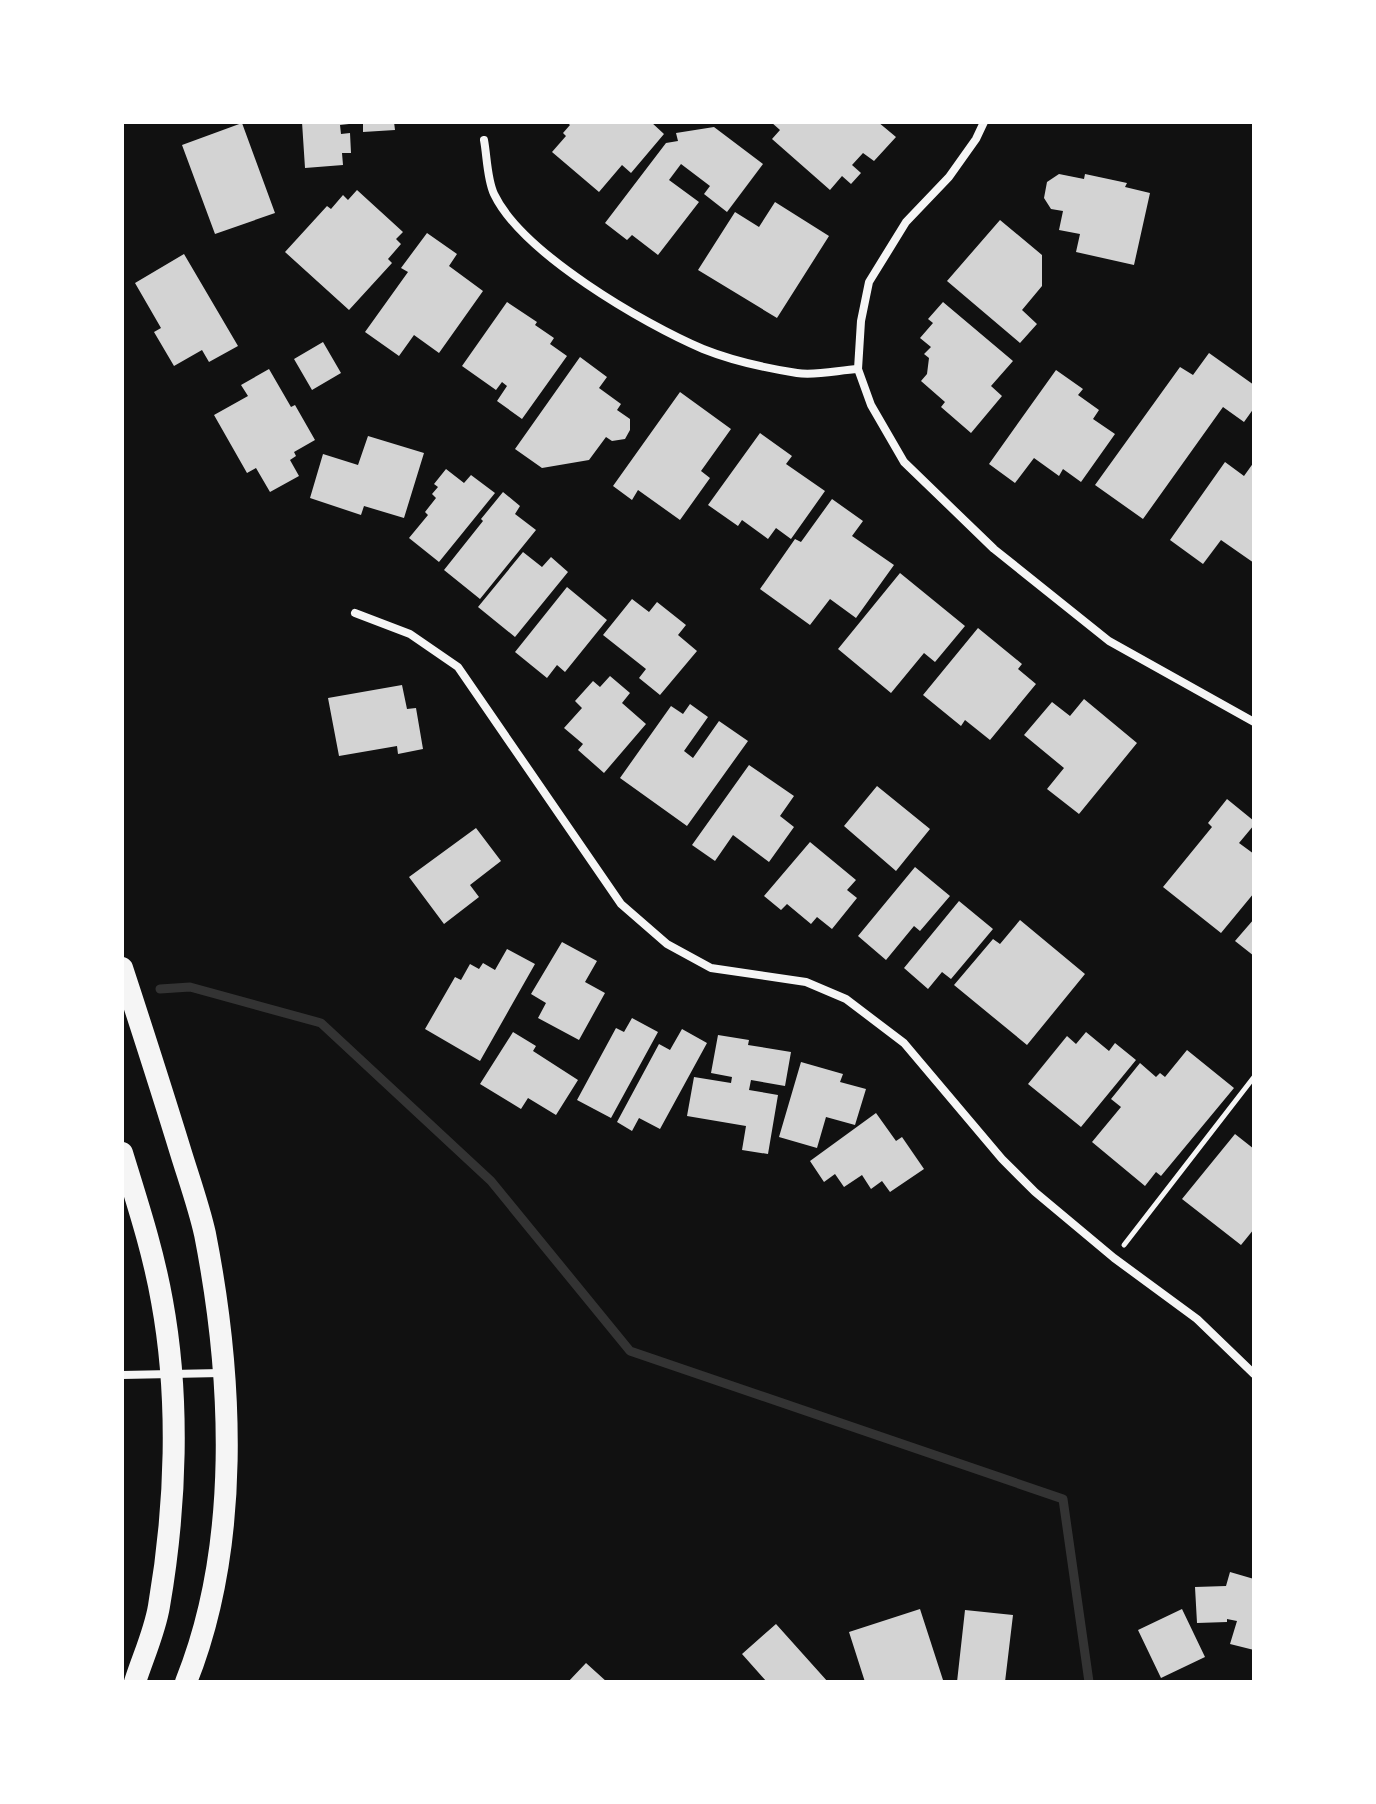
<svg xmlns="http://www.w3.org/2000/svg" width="1376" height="1804" viewBox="0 0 1376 1804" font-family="'IBM Plex Sans',sans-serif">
<rect width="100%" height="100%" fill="#111"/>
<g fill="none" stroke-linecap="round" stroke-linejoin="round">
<!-- stream -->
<path stroke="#333" stroke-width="9" d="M160,989L190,987L321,1023L491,1181L630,1351L1063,1499L1089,1682"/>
</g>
<!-- building -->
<path fill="#d3d3d3" d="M302,122H349V124L340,125L341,134L350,133L351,153H342L343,165L305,168Z
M363,122H394L395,130L363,132Z
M567,122H651L664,134L631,173L622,165L599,192L552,152L566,136L563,133L570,125Z
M771,122H878L896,137L874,161L863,153L852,165L861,173L851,184L842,176L830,190L772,139L780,130Z
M242,123L275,213L215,234L182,145Z
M714,127L763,164L727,212L704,194L710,186L681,164L669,180L699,202L658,255L632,235L627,240L605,223L666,143L678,141L676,133Z
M1059,174L1084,179L1085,174L1127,183L1125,187L1150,193L1134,265L1076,252L1080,234L1059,230L1063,211L1051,209L1044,198L1047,182Z
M357,190L403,232L396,239L401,244L388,259L392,263L349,310L285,252L327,206L331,209L343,195L348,200Z
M775,202L829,236L777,318L698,270L735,212L759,227Z
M1000,220L1042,255V286L1022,310L1037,324L1020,343L947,281Z
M427,233L457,254L449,266L483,291L439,353L414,335L399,356L365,332L408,272L401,268Z
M184,254L238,346L209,362L202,350L174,366L154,332L161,328L135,283Z
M507,302L537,322L535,325L554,338L550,344L567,356L522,419L497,401L507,386L502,382L496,390L462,366Z
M943,302L1013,361L991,386L1002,396L971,433L941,407L945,402L921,381L927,374L929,358L924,354L931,347L920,338L933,323L928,319Z
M323,342L341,373L312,390L294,359Z
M1209,353L1254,385V408L1244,422L1223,407L1143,519L1095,485L1180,367L1193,375Z
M580,357L607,377L599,388L621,404L617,410L630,419V430L625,439L612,441L606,437L589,460L542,468L515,449Z
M269,369L291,407L295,405L315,440L294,452L296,456L290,460L299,476L270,492L256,468L247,473L214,415L248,396L241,385Z
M1056,370L1083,389L1078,395L1099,410L1093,419L1115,434L1081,482L1063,469L1059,476L1034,458L1015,483L989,464Z
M680,392L731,429L701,471L710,478L680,520L638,490L632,500L613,486Z
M760,433L792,456L786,464L825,491L791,539L776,528L768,539L742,520L738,526L708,505Z
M368,436L424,453L404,518L364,506L361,515L310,498L323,454L358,465Z
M1225,462L1244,476L1254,462V563L1221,540L1203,564L1170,540Z
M446,469L464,483L471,475L495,493L439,562L409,538L428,515L425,512L436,498L432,494L438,487L434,484Z
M503,492L520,506L515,514L536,530L480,599L444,570L483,521L481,519Z
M832,499L863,521L852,536L894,565L856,618L830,599L810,625L760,589L795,539L801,542Z
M523,552L542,567L551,557L568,572L515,637L478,607Z
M900,573L965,626L935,662L924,653L891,693L838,649Z
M567,587L607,620L565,672L557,665L547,678L515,652Z
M632,599L649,612L657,602L686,625L678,635L697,651L660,695L639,678L646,669L603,635Z
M978,628L1022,664L1018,669L1036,684L990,740L965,720L961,726L923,695Z
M610,676L630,693L622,703L646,724L604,773L578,750L583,744L564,728L582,708L575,701L593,681L600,687Z
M402,685L407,709L416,708L423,749L398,754L397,746L339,756L328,698Z
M1084,699L1137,743L1079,814L1047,789L1064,768L1024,735L1052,702L1070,716Z
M690,704L708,717L684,751L693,758L719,721L748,741L687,826L620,778L671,706L683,714Z
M749,765L794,796L780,816L794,827L769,862L733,835L715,861L692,845Z
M877,786L930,829L896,871L844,826Z
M1227,799L1254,821V825L1239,843L1254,854V893L1221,933L1163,887L1212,827L1208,823Z
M476,828L501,861L470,885L479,897L444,924L409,877Z
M810,842L856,880L847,890L857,898L832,929L817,917L811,924L787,904L781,910L764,896Z
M915,867L950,896L920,931L914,926L886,960L858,936Z
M959,901L993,929L951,979L942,972L928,989L904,968Z
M1254,919V956L1235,941Z
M1020,920L1085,974L1027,1045L954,985L993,939L1000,944Z
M562,942L597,961L585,982L605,993L579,1040L538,1018L546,1003L531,994Z
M507,949L535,964L480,1061L425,1029L455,977L461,980L470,964L479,969L483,963L495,970Z
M632,1018L658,1032L611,1118L577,1100L616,1028L624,1032Z
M682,1029L707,1043L660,1129L639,1118L632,1131L617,1122L659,1044L670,1050Z
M513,1032L536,1046L533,1051L578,1080L556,1115L528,1098L521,1109L480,1084Z
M1086,1032L1109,1051L1115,1043L1136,1060L1081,1127L1028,1084L1067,1036L1076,1044Z
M718,1035L749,1040L748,1045L791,1052L785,1086L751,1080L749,1090L778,1095L768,1154L742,1150L746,1126L687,1116L694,1077L731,1083L732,1077L711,1073Z
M1187,1050L1234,1088L1161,1176L1156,1172L1145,1186L1092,1142L1121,1107L1111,1099L1140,1063L1156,1077L1160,1073L1165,1077Z
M801,1062L843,1074L840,1082L866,1089L855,1125L826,1117L817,1148L779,1137Z
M876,1113L896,1141L902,1137L924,1169L890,1192L882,1181L871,1189L862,1175L844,1187L835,1174L824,1182L810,1161Z
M1235,1134L1254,1149V1229L1241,1245L1182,1199Z
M1230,1572L1254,1579V1650L1230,1644L1237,1621L1227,1619V1622L1197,1623L1195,1587L1226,1586Z
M920,1609L943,1680L865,1682L849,1632Z
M1182,1609L1205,1657L1161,1678L1138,1630Z
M965,1610L1013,1615L1005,1682H957Z
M776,1624L828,1682H767L742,1654Z
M586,1663L607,1682H568Z"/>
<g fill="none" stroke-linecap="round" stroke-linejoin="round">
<!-- path -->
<path stroke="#f5f5f5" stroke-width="5" d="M1124,1245L1254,1077"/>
<!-- minor -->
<path stroke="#f5f5f5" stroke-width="8" d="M984,122L976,139L949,177L906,222L869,282L861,321L858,369L871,405L904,462L994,549L1109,641L1254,722
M484,140C487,156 487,179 494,194C522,253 644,324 703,349C733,361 765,368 797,373C816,376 839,370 858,369
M355,613L410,634L458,667L621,904L667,944L711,968L806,982L846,999L904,1043L1002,1159L1035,1192L1114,1258L1197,1319L1254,1374
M122,1375L221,1373"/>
<!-- trunk -->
<path stroke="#f5f5f5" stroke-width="22" d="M122,968C142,1029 162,1091 181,1153C189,1179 199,1207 205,1234C233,1377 241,1545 186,1682
M122,1153C137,1202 153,1250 162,1301C180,1399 176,1507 159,1606C155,1631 143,1657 135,1682"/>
</g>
<!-- border -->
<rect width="1376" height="1804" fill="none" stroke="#ffffff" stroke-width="248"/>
</svg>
